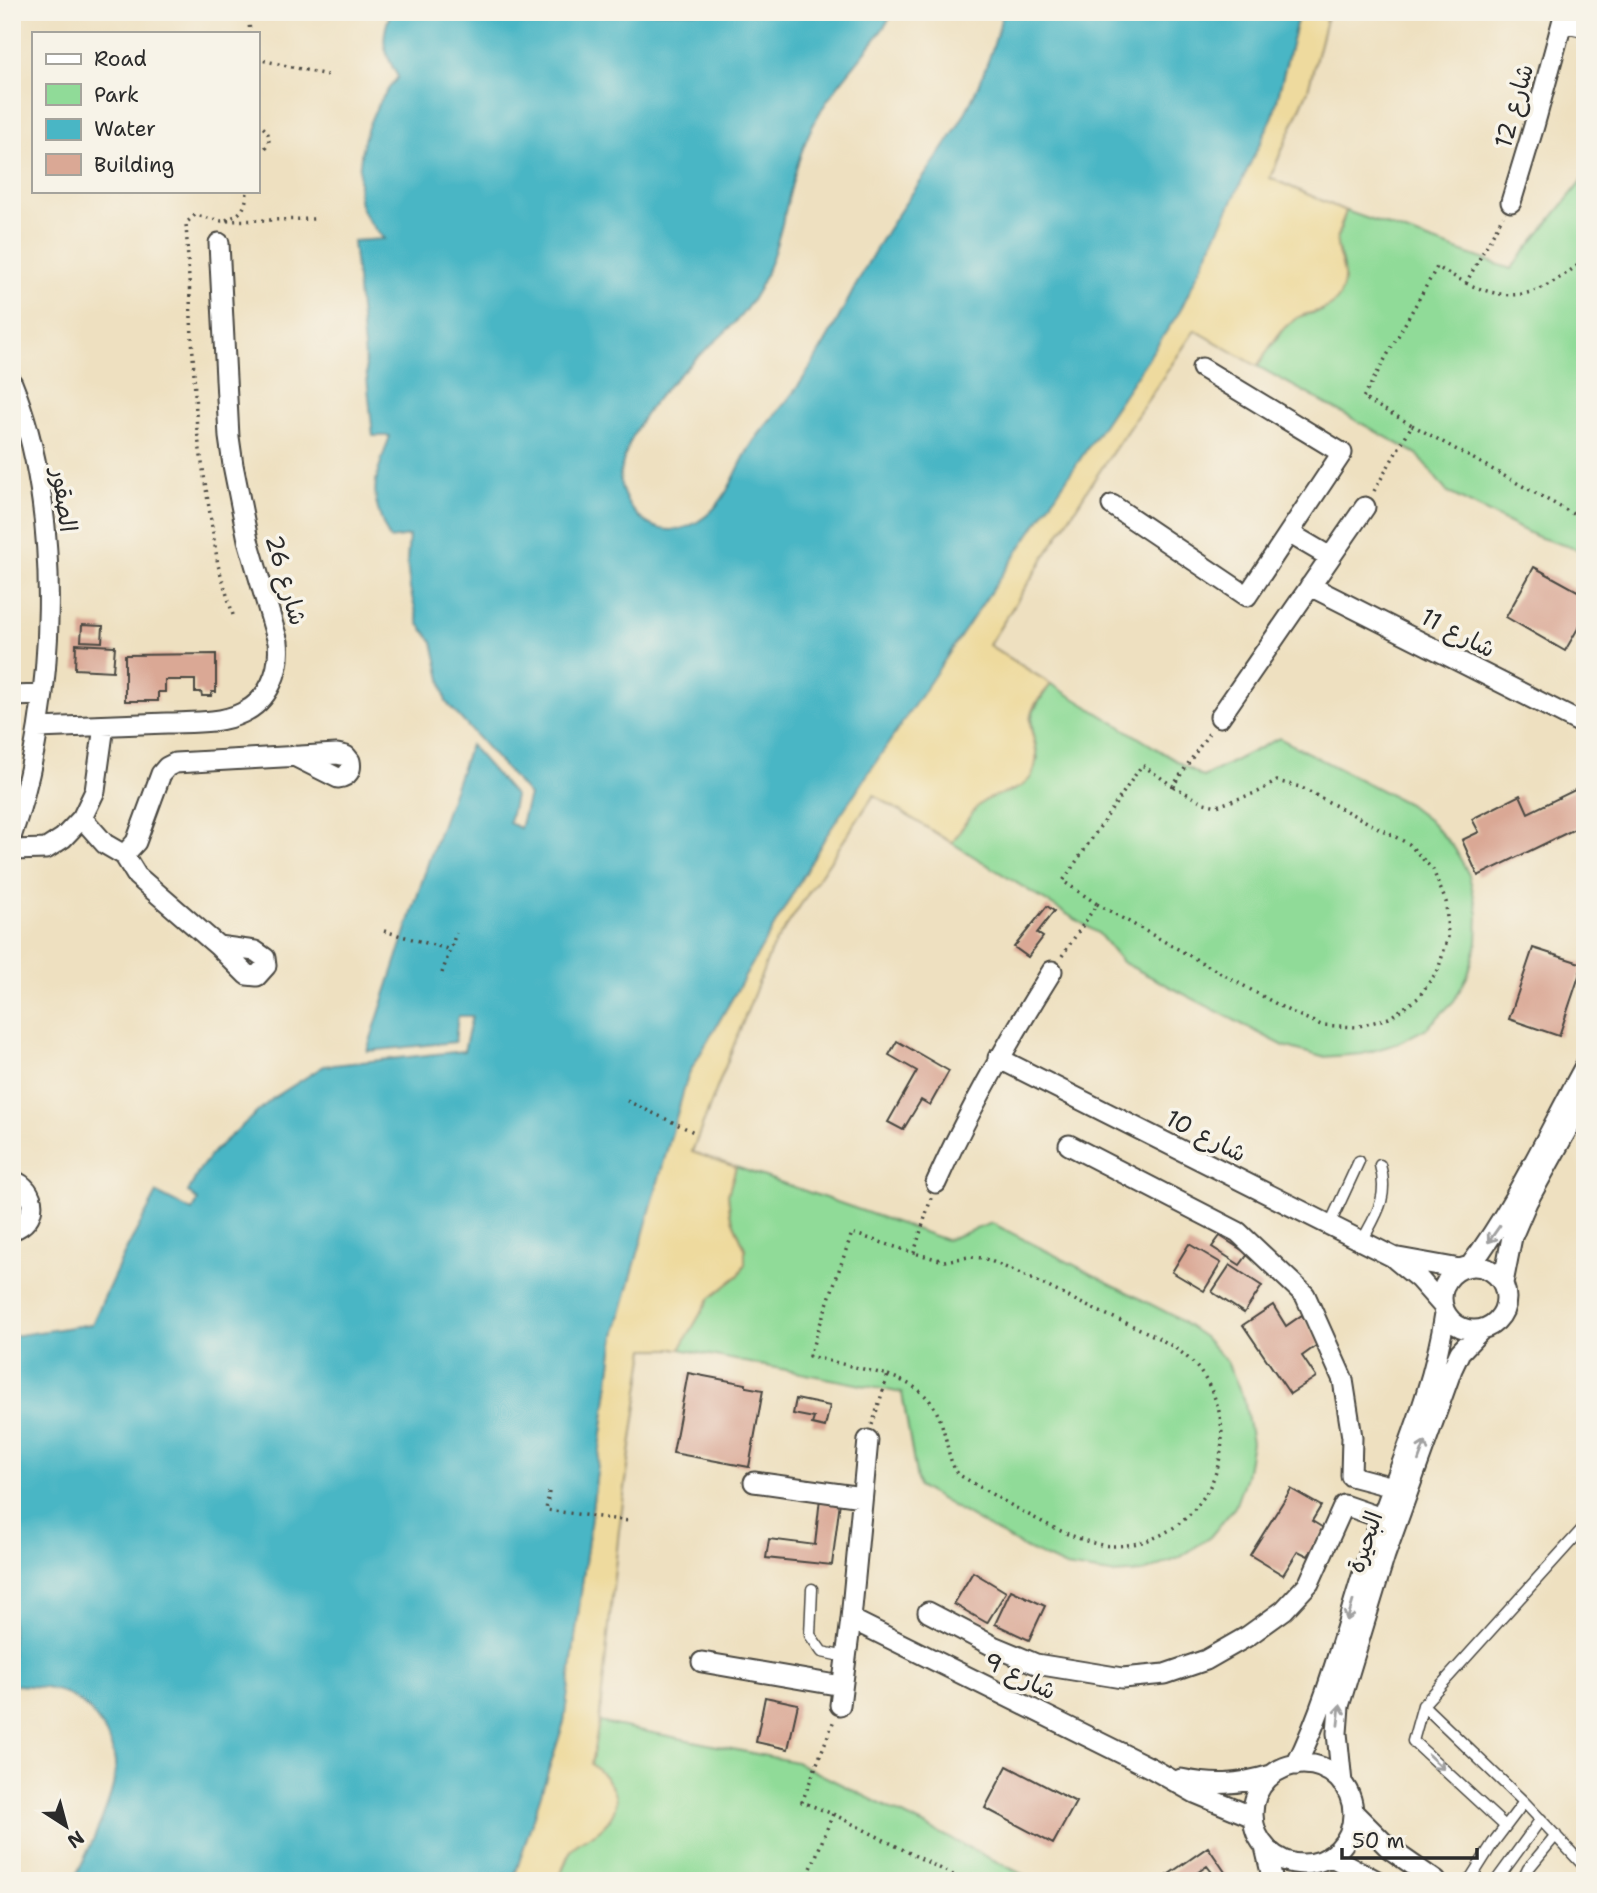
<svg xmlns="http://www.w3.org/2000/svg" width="1597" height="1893" viewBox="0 0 1597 1893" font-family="'Shantell Sans','Playpen Sans Arabic',sans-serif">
<rect width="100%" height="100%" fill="#f7f3e8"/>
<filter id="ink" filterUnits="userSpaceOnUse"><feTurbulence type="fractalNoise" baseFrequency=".0143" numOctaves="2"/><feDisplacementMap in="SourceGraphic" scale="14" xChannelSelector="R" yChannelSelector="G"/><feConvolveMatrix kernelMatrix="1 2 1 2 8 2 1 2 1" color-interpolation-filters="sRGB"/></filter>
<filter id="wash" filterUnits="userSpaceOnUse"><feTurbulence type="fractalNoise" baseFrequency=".00686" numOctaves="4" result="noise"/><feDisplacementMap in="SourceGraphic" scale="28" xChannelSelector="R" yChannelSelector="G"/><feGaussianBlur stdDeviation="1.57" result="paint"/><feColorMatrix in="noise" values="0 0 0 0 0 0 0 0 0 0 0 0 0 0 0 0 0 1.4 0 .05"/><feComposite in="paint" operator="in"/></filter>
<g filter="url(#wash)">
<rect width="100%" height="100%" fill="#eee0c0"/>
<!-- green -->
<path fill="#90db98" stroke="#5e8362" stroke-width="2" d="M1585,177V552L1535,536L1447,492L1417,454L1257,366L1286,326L1300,316L1323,311L1344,268L1336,243L1346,211L1511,269Z
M1051,684L1203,777L1279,738L1408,804L1432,823L1455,849L1469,875L1478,914L1477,943L1468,975L1454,1001L1427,1028L1396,1044L1362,1054L1322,1057L1284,1046L1122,962L1099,934L952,843L978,805L994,795L1015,790L1038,759C1032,715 1023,723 1051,684Z
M736,1167L946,1240L992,1223L1172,1315L1204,1337L1227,1362L1244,1399L1252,1442L1246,1476L1235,1507L1210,1537L1179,1558L1144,1572L1111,1574L1066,1567L1023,1547L918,1486L902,1393L680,1349L709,1299L745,1249L730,1214L728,1194Z
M599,1722L796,1762L1036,1881H558L572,1847L610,1820C615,1789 617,1786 591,1764Z"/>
<!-- sand -->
<path fill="#eeda9e" stroke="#8c8264" stroke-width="2" d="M1299,12H1328L1308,90L1270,178L1346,211C1343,220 1337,233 1337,242C1336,258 1349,269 1342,290C1335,313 1315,309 1299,317C1280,326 1269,350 1257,366L1195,330L1089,487L989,645L1051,684C1045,692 1035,702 1032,711C1024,732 1045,747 1032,775C1023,793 996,792 981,803C969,813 961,831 952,843L874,795L772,948L692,1152L736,1167L728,1194L730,1214L745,1249V1264L739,1275L709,1299L680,1349H645L619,1530L599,1722L591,1764C616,1785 628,1807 598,1831C591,1836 581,1840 575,1846C566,1853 563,1871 558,1881H513L564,1722L615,1335L688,1075L826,836L1273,116Z"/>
<!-- water -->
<path fill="#49b6c5" stroke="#3a7078" stroke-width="2" d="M391,12H894C870,52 834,83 813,125C782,186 787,257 743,313C726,335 703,350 684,370C655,397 629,431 621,470C619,480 622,492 627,501C645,533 677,539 706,516C729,498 735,470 750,447C761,429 777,414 789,398C800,385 809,370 817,356C842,316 860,273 885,234C907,198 934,165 956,129C977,94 993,52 1003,12H1299L1273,116L1180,311L826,836L688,1075L615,1335L564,1722L513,1881H73C88,1852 110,1807 115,1776C117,1763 112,1745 106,1734C84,1693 56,1686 12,1685V1336L92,1324L125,1252L157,1193L192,1211L198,1201L188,1192L200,1169L214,1151L272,1099L324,1066L464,1051L472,1016H458L455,1042L367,1051L428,863L470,745L515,796L509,823L520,828L529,795L446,702L433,642L419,624L410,589L407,562L409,536L390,539C367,494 374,482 390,436H373L353,241L384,239C375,228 364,218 360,204C358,197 359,189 359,182C359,141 371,108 398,77C384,52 379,41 391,12Z"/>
<g id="blocks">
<!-- building -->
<path fill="#daa895" d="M1534,567L1585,595V616L1565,651L1506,617Z
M82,625L103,626L102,642L81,641Z
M76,644L115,646L113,671L75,669Z
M216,654V692H212L211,696H202L201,692H195V680H165V692H158V701H125V655Z
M1585,785V824L1478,876L1462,840L1479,832L1472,819L1520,795L1528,813Z
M1047,906L1054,911L1037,933L1043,937L1028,957L1014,947Z
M1533,948L1583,964L1559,1036L1509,1019Z
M897,1041L949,1071L930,1105L921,1100L903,1130L888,1122L917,1071L889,1055Z
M1220,1236L1248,1254L1240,1265L1212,1247Z
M1189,1244L1221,1263L1204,1291L1172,1272Z
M1230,1265L1262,1286L1244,1313L1212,1292Z
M1273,1305L1286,1326L1302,1315L1320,1343L1302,1356L1316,1377L1290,1394L1243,1325Z
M688,1373L746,1384V1387L763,1390L749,1467L673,1453Z
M796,1399L830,1406L825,1427L812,1424L814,1418L793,1414Z
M1291,1489L1321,1506L1312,1521L1325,1529L1308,1556L1298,1551L1283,1575L1250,1555Z
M820,1498L840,1501L832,1565L766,1558L769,1539L815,1545Z
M973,1572L1006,1592L987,1623L954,1604Z
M1011,1590L1045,1606L1029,1640L995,1624Z
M765,1697L798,1704L788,1749L756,1742Z
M1007,1766L1076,1802L1053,1844L985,1808Z
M1208,1847L1227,1875L1219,1881L1207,1866L1185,1881H1159Z"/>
</g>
</g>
<g filter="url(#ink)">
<use href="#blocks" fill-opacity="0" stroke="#484641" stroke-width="2"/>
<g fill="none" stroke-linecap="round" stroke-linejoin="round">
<defs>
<path id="service" d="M1329,1226L1359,1161
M1362,1241C1377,1213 1389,1198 1380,1165
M812,1589L810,1635L822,1652L846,1657
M1423,1705L1524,1802L1585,1867
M1505,1826L1413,1741L1423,1705L1585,1526
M1469,1881L1493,1843L1524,1802
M1496,1881L1541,1819
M1522,1881L1528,1869L1556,1835"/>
<path id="minor" d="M1563,22L1585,27
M1511,202L1534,126L1565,12
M12,383C64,510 57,705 12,834
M1112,505L1247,596L1342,453L1202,368
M1289,533L1330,557
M1310,586L1585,725
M12,696L43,695
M1220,717L1365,507
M38,728C81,726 124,725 167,723C191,722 220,724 242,713C269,701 281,670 278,642L248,540L233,465L229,437L219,243
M82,818L105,844L124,855L136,842L161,774L167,767L175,763L337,754L346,756L350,761C352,770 348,777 338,778L294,756
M12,850L46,849L63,838L82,818L95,791L104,726
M124,855L137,876L218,946L247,975L257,976L266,966L265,958L255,951L218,946
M998,1058L1393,1257L1460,1269
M1069,1145L1238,1232L1305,1295L1343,1380L1352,1437L1351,1476L1408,1491
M12,1180C38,1189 39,1221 12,1230
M936,1183C969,1109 1009,1040 1052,971
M1396,1260L1419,1279L1442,1305
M1442 1298a32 32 0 1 1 64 0a32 32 0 1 1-64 0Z
M1470,1266C1516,1205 1548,1133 1585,1066
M1503,1283L1512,1237L1527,1202L1585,1097
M754,1482L862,1497
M928,1612L993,1646L1036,1664L1122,1678L1165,1674L1206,1660L1248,1636L1284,1610L1309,1583L1344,1505L1396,1523
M851,1619L1151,1768L1195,1793L1253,1817
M702,1662L842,1686
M840,1705L851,1619L868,1440
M1253 1814a50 50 0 1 1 100 0a50 50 0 1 1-100 0Z
M1296,1765C1330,1696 1347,1620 1371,1548C1397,1471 1434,1393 1445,1313
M1181,1779C1215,1786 1237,1785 1271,1775
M1342,1783L1337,1733L1339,1706L1385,1555L1452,1369L1460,1352L1481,1330
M1353,1812L1390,1849L1436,1881
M1265,1847L1273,1881
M1330,1856L1377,1881"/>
</defs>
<!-- service casing -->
<use href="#service" stroke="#484641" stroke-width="13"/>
<!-- minor casing -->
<use href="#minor" stroke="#484641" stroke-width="23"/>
<!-- path -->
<path stroke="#484641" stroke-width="3.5" stroke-dasharray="2 5" stroke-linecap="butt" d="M248,12L250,33
M257,59L327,75
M257,74V78
M257,124C274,132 272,146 257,155
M226,220C242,214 246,208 247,191
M1466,283C1519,307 1541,292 1585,260
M1412,425L1575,515L1585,516
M1374,491L1412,425L1363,398L1437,267L1466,283L1503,216
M233,615L218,565L197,431L186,223L195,215L222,221L314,219
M1097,904L1289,1011L1321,1025L1356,1027L1389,1018L1418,998L1438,970L1448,937L1446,902L1433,870L1409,844L1300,787L1277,781L1258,792L1217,806L1204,803L1173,786
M384,931L451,950
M1062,956L1097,904L1063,881L1142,765L1173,786L1211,730
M442,973L456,933
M627,1101L696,1133
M888,1375C925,1389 937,1401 946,1440C949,1454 951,1465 959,1475C997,1496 1073,1546 1113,1546C1204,1545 1254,1442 1199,1370C1176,1339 1123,1323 1089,1307C1054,1290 1019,1272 983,1258L969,1257L944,1261L914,1253
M872,1425L888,1375L809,1356L852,1233L914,1253L931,1198
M549,1492L546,1510L629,1521
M833,1814L965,1881
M806,1881L833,1814L802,1802L834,1720"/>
<!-- service -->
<use href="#service" stroke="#fff" stroke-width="10"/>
<!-- minor -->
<use href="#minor" stroke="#fff" stroke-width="19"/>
</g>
<!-- one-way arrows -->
<defs><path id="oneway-shaft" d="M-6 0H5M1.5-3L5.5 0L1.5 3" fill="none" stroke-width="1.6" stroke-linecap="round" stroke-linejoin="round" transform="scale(1.75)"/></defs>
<g stroke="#a0a0a0">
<use href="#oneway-shaft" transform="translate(1494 1234) rotate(125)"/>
<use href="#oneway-shaft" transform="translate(1422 1451) rotate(-70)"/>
<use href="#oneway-shaft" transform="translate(1350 1611) rotate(107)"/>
<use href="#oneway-shaft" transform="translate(1339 1715) rotate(-84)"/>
<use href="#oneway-shaft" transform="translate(1436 1762) rotate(43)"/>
</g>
</g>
<g text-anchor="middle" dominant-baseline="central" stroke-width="7" stroke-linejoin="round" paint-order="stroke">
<!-- street labels -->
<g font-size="24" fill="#2b2b2b" stroke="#f7f3e8">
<text transform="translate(1514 106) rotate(-74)">شارع 12</text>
<text transform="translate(64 500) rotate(82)">الصقور</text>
<text transform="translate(286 580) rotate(74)">شارع 26</text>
<text transform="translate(1458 633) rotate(27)">شارع 11</text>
<text transform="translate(1206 1136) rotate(27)">شارع 10</text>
<text transform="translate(1365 1542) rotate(-71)">البحيرة</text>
<text transform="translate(1020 1676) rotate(26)">شارع 9</text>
</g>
</g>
<!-- margin -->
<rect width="1597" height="1893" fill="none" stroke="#f7f3e8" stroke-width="42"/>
<!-- legend -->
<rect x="32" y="32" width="228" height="161" fill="#f7f3e8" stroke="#a5a39c" stroke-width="2"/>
<rect x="46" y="54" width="35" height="10" fill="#ffffff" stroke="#a5a39c" stroke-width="2"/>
<text x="94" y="66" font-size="21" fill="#2b2b2b">Road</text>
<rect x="46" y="84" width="35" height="21" fill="#90db98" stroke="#a5a39c" stroke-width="2"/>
<text x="94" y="102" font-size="21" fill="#2b2b2b">Park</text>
<rect x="46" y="119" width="35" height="21" fill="#49b6c5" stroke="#a5a39c" stroke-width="2"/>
<text x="94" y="136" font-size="21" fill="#2b2b2b">Water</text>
<rect x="46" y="154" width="35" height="21" fill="#daa895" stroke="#a5a39c" stroke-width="2"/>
<text x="94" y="172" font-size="21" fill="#2b2b2b">Building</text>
<!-- north arrow -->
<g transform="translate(66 1826) rotate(144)" stroke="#f7f3e8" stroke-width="5" paint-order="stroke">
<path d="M0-5L12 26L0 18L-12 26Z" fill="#2b2b2b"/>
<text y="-10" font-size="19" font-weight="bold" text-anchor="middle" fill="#2b2b2b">N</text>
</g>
<!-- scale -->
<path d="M1342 1848v10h135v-10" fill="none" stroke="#2b2b2b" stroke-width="3.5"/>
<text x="1352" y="1848" font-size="21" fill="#2b2b2b" stroke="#f7f3e8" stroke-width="5" paint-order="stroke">50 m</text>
</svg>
